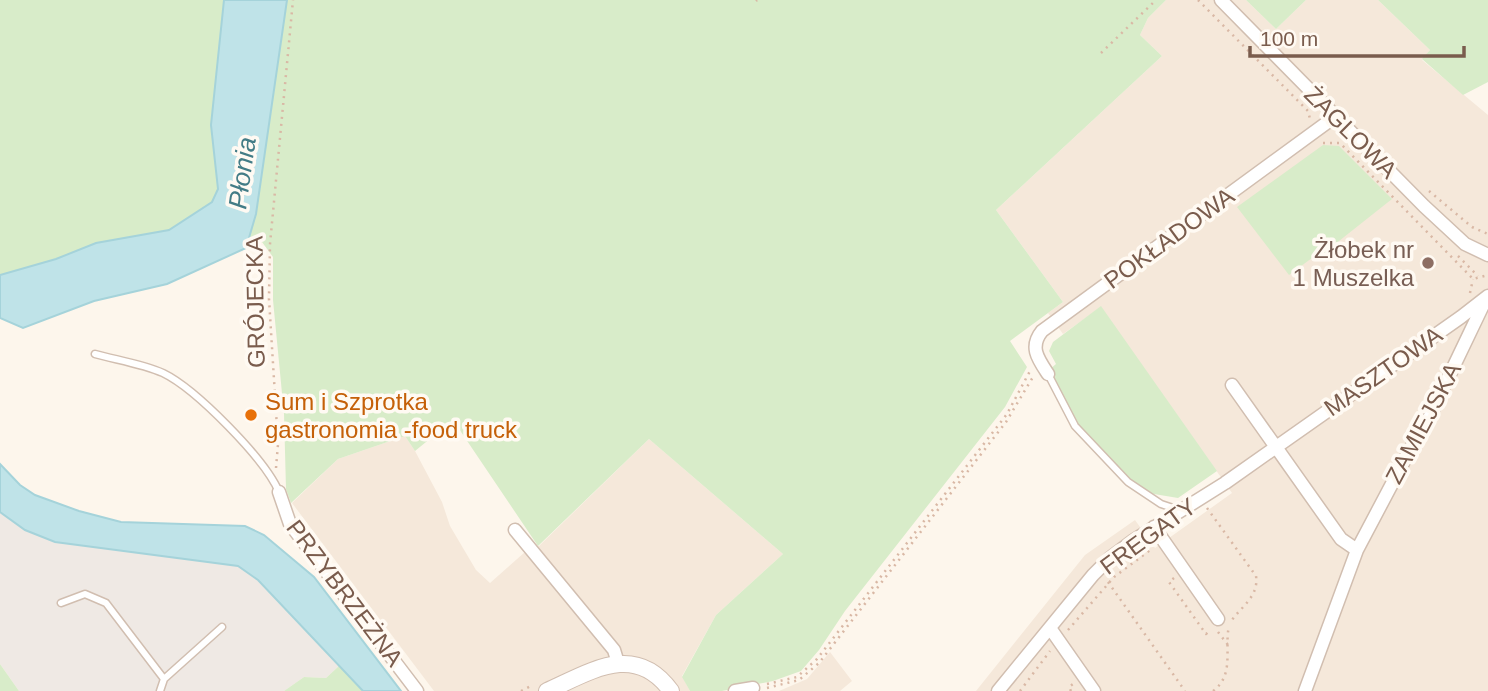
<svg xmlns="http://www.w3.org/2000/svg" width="1488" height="691" viewBox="0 0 1488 691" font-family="Helvetica,sans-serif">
<rect width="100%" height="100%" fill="#fdf6ec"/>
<!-- residential -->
<path fill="#f5e8da" d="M1166,0H1246L1276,29L1306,0H1378L1430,50L1422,60L1488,115V691H976L1085,555L1135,520L1155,548L1232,493L1101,307L1063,334L1048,313L1063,302L996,210L1162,56L1140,35L1148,18Z
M405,436L415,451L442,502L450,526L476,570L490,583L525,552L539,546L649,439L783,554L716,615L682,676L690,691H434L292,503L338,459Z
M830,652L852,681L840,691H779L807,679Z"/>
<!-- industrial -->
<path fill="#efe9e4" d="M0,512L25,530L55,542L238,566L258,580L340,665L326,678L304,677L284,691H19L0,664Z"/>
<!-- green -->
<path fill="#d8ecc9" d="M0,0H224L211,125L218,189L212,202L169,230L96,243L56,259L0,275Z
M287,0H1166L1148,18L1140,35L1162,56L996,210L1063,302L1010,341L1027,367L1005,407L845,611L819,650L801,671L773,681L722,691H690L682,677L716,615L783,554L649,439L538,546L453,420L415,451L405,436L338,459L291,503L286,489L284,414L273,300V257L262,242L246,248L256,214Z
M1246,0H1306L1276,29Z
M1378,0H1488V82L1463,95L1422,59L1430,50Z
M1323,145L1339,146L1392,199L1339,241L1320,258L1316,255L1289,275L1237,207Z
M1101,306L1217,471L1178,498L1148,493L1130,480L1077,423L1049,370L1056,364L1049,351L1053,342Z
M0,664L19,691H0Z
M340,665L363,691H284L304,677L326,678Z"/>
<!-- water -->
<path fill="#bfe3e8" stroke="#a5d3da" stroke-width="2" d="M224,0H287L256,214L246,248L167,284L94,301L23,328L0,318V275L56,259L96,243L169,230L212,202L218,189L211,125Z
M0,464L20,485L35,495L79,511L121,522L245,526L264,535L314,577L401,691H363L258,580L238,566L55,542L25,530L0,512Z"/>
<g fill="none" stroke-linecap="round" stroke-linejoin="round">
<defs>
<path id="service" d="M95,354C117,360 143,364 163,373C196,389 265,459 279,492
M1048,374L1075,426L1128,482L1161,504L1179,510
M61,603L85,594L106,603L164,679
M160,691L164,679L222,627"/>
<path id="minor" d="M1221,0L1424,206L1465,244L1488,255
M1048,374C1038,359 1029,347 1042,331L1336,116
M1232,385L1341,539L1357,550
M279,492L290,524L417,691
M1154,527L1218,619
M515,530L614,650L618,663
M1050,628L1094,691
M735,691L753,688
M998,691L1093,575L1110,558L1134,540L1225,483L1461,317L1488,296
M1305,691L1357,550L1413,444L1429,418L1485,301"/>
<path id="tertiary" d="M547,691C590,672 635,641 671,691"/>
</defs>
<!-- service casing -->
<use href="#service" stroke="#d1beb0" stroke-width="9"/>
<!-- minor casing -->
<use href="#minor" stroke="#d1beb0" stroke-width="15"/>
<!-- tertiary casing -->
<use href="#tertiary" stroke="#d1beb0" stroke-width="18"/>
<!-- path -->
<path stroke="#d9b8a5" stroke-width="2.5" stroke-dasharray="2 5" stroke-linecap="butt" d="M1198,0L1308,111L1310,119
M756,1L757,0
M1101,53L1156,0
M1323,143H1340L1473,279L1488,275
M1429,191L1472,227L1488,234
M1458,256L1478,276
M1470,293L1473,279
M276,468L278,444L269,299L270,244L293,0
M1207,508L1256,576C1259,596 1242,606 1232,620
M1174,578L1169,582L1206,634L1211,630
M1108,582L1185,691
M1068,630L1114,577L1153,548
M1218,632L1228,645
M767,684L797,677L817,659L1007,414L1030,371
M767,688L799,680L819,663L1006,422L1033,377
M521,691L533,685
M1020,691L1050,651
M1071,691L1069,687L1073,684
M1213,691C1235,675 1224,648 1229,626"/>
<!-- service -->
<use href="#service" stroke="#fff" stroke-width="6"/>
<!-- minor -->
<use href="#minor" stroke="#fff" stroke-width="12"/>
<!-- tertiary -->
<use href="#tertiary" stroke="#fff" stroke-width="16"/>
</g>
<!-- markers -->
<circle fill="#8d6e63" stroke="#fffaf3" stroke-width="2.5" cx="1428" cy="263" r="7"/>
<circle fill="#e8710a" stroke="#fffaf3" stroke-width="2.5" cx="251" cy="415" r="7"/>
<g text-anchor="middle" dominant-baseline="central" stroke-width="7" stroke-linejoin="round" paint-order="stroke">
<!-- street labels -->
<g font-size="24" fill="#7a5c4d" stroke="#fffaf3">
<text transform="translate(1351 132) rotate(45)">ŻAGLOWA</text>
<text transform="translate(1169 238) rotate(-36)">POKŁADOWA</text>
<text transform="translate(255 302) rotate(-91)">GRÓJECKA</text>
<text transform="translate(1383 371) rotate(-35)">MASZTOWA</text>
<text transform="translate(1423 423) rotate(-62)">ZAMIEJSKA</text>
<text transform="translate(1148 536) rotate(-36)">FREGATY</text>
<text transform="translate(345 593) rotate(53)">PRZYBRZEŻNA</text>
</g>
<!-- education labels -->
<g font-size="24" fill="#785e54" stroke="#fffaf3" text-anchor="end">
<text x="1414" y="249">Żłobek nr<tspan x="1414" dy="28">1 Muszelka</tspan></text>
</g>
<!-- food labels -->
<g font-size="24" fill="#c56008" stroke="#fffaf3" text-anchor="start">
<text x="265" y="401">Sum i Szprotka<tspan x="265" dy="28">gastronomia -food truck</tspan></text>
</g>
<!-- water labels -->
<g font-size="26" font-style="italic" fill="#437c86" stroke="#fffaf3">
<text transform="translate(242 173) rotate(-82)">Płonia</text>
</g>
</g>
<!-- scale -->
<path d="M1250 46v10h214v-10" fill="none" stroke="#7a5c4d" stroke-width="3.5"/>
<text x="1260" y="46" font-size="21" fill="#7a5c4d" stroke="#fffaf3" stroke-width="5" paint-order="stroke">100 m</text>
</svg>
